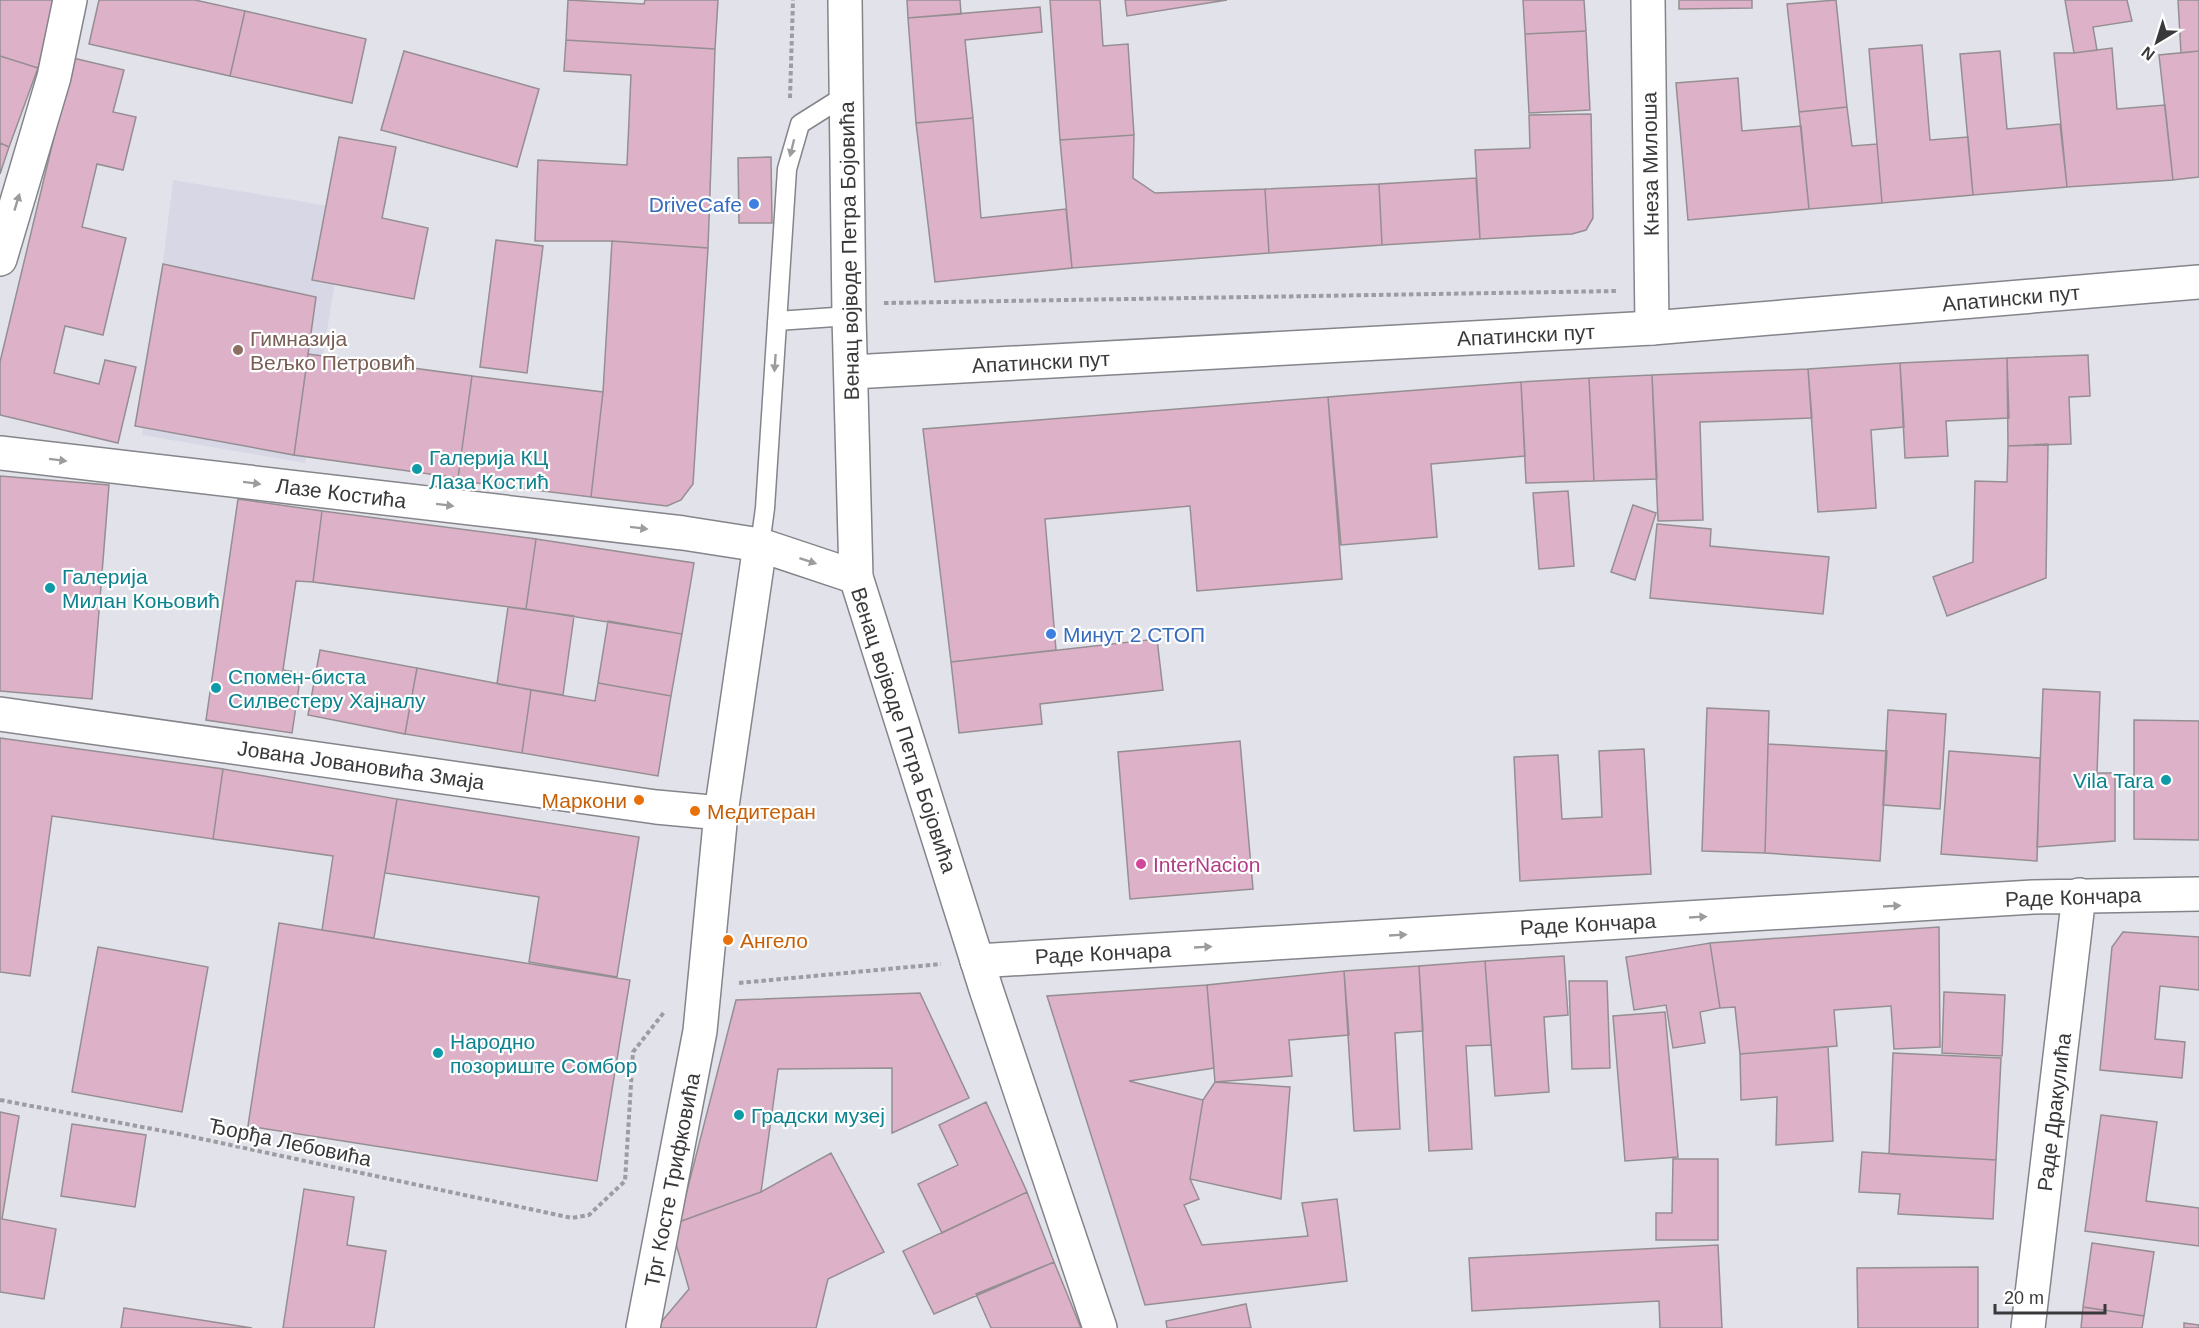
<svg xmlns="http://www.w3.org/2000/svg" width="2199" height="1328" viewBox="0 0 2199 1328" font-family="Helvetica,sans-serif">
<rect width="100%" height="100%" fill="#e2e2ea"/>
<!-- built -->
<path fill="#d7d7e6" d="M173,180L347,209L305,463L142,435Z"/>
<!-- building -->
<path fill="#ddb2c9" stroke="#958e92" stroke-width="1.5" d="M0,0H58L38,68L0,56Z
M99,0H195L245,11L230,76L89,44Z
M568,0L644,4L645,0H718L715,49L566,40Z
M907,0H960L961,14L908,18Z
M1050,0H1100L1103,46L1128,44L1134,135L1060,140Z
M1125,0H1227L1127,16Z
M1523,0H1584L1586,31L1525,34Z
M1679,0H1752V8L1679,9Z
M1836,0L1847,107L1799,112L1787,4Z
M2065,0H2127L2132,21L2093,27L2097,50L2074,53Z
M2178,0H2199V51L2181,53Z
M1040,7L1042,32L965,40L973,118L916,123L908,18Z
M245,11L366,39L352,103L230,76Z
M1586,31L1590,110L1529,113L1525,34Z
M566,40L715,49L708,248L612,241H535L538,160L627,165L631,75L564,71Z
M1922,45L1930,140L1968,137L1973,195L1882,203L1869,49Z
M2112,48L2117,109L2165,105L2173,180L2067,187L2054,53H2074Z
M404,51L539,89L517,167L381,130Z
M2000,51L2007,129L2060,124L2067,187L1973,195L1960,54Z
M2199,51V177L2173,180L2159,55Z
M0,56L38,68L9,147L0,143Z
M73,58L124,70L113,112L136,117L123,170L97,164L82,227L126,238L103,335L65,326L54,373L99,384L105,360L136,367L118,443L0,415V362Z
M1738,78L1742,131L1801,126L1809,209L1688,220L1676,83Z
M1847,107L1852,146L1877,144L1882,203L1809,209L1799,112Z
M1591,114L1593,218L1586,230L1572,234L1480,239L1475,150L1530,148L1529,115Z
M973,118L981,218L1066,209L1072,268L935,282L916,123Z
M1134,135L1133,178L1155,193L1265,189L1269,253L1072,268L1060,140Z
M339,137L396,147L382,218L428,228L414,299L312,280Z
M0,143L9,147L0,174Z
M771,157L772,223H739L738,158Z
M1476,178L1480,239L1382,245L1379,184Z
M1379,184L1382,245L1269,253L1265,189Z
M496,240L543,246L527,373L480,367Z
M612,241L708,248L693,484L681,500L667,506L591,497L603,392Z
M163,264L316,297L294,455L135,426Z
M308,354L472,376L458,478L294,455Z
M2088,355L2090,396L2069,397L2071,444L2008,446L2007,358Z
M2007,358L2009,418L1946,421L1948,456L1905,458L1900,363Z
M1900,363L1904,427L1871,430L1876,508L1818,512L1808,369Z
M1808,369L1812,418L1700,422L1703,520L1658,521L1652,375Z
M1652,375L1657,479L1594,481L1589,378Z
M472,376L603,392L591,497L460,481L458,478Z
M1589,378L1594,481L1526,483L1521,382Z
M1521,382L1525,456L1431,464L1437,537L1341,545L1328,397Z
M1328,397L1342,579L1197,591L1190,506L1045,519L1056,650L951,662L923,429Z
M2048,444L2046,578L1947,616L1933,577L1973,562L1975,481L2007,482L2008,446Z
M0,476L109,485L92,699L0,691Z
M1568,491L1574,566L1539,569L1533,493Z
M238,499L322,511L313,582L296,581L283,670L301,673L292,733L206,720Z
M1633,505L1656,513L1635,580L1611,572Z
M322,511L536,539L526,609L313,582Z
M1657,524L1711,529L1710,546L1829,557L1823,614L1650,598Z
M536,539L694,563L682,634L526,609Z
M508,607L574,616L563,695L497,684Z
M608,621L682,634L671,696L598,683Z
M1157,639L1163,690L1040,704L1042,724L959,733L951,662Z
M320,650L417,668L405,734L308,715Z
M417,668L531,690L522,753L405,734Z
M598,683L671,696L658,776L522,753L531,690L595,701Z
M2043,689L2100,692L2097,773H2115V841L2037,847Z
M1707,708L1769,711L1765,853L1702,851Z
M1888,710L1946,714L1940,809L1883,805Z
M2134,720L2199,721V840L2134,839Z
M0,738L223,769L213,839L52,816L30,976L0,972Z
M1240,741L1253,889L1130,899L1118,752Z
M1768,744L1887,751L1880,861L1765,853Z
M1644,749L1651,874L1520,881L1514,757L1558,755L1562,819L1602,817L1599,751Z
M1949,751L2040,758L2037,861L1941,854Z
M223,769L397,799L374,938L322,930L333,856L213,839Z
M397,799L639,837L617,977L529,962L539,897L385,873Z
M279,923L630,980L597,1181L248,1126Z
M1939,927L1940,1047L1894,1049L1891,1006L1834,1010L1837,1046L1740,1054L1735,1007L1720,1008L1710,943Z
M2123,932L2199,937V990L2160,986L2155,1039L2185,1042L2182,1078L2100,1070L2112,947Z
M1710,943L1720,1008L1700,1012L1705,1043L1673,1048L1666,1005L1634,1010L1626,957Z
M98,947L208,967L182,1112L72,1092Z
M1564,956L1568,1015L1544,1017L1549,1092L1495,1096L1485,961Z
M1485,961L1491,1045L1466,1046L1472,1149L1429,1151L1419,966Z
M1419,966L1423,1031L1395,1033L1400,1129L1354,1131L1344,971Z
M1344,971L1349,1035L1289,1040L1292,1076L1215,1082L1207,985Z
M1569,981H1607L1610,1068L1572,1069Z
M1207,985L1214,1068L1129,1081L1203,1100L1190,1179L1199,1199L1184,1205L1202,1245L1308,1236L1302,1203L1337,1199L1347,1281L1145,1305L1047,996Z
M1944,992L2005,995L2002,1056L1942,1053Z
M920,993L969,1098L892,1133V1068L778,1069L761,1192L679,1222L736,1000Z
M1665,1012L1678,1157L1625,1161L1613,1016Z
M1828,1047L1833,1141L1776,1145L1777,1097L1741,1100L1740,1054Z
M1893,1053L2001,1058L1996,1160L1889,1154Z
M1215,1082L1290,1087L1281,1199L1190,1179L1203,1100Z
M986,1102L1027,1192L942,1233L918,1184L958,1165L939,1125Z
M0,1112L19,1116L2,1219L56,1229L44,1299L0,1292Z
M2101,1115L2157,1122L2146,1201L2199,1208V1246L2085,1231Z
M72,1124L146,1135L135,1207L61,1196Z
M1862,1152L1996,1160L1993,1219L1898,1214L1900,1194L1859,1192Z
M831,1153L884,1252L828,1279L816,1328H656L689,1289L672,1230L679,1222L761,1192Z
M1673,1159H1718V1240H1656V1213H1672Z
M304,1189L354,1197L347,1245L386,1251L374,1328H283Z
M1027,1192L1054,1262L934,1314L903,1251Z
M2092,1243L2154,1252L2144,1316L2083,1307Z
M1718,1245L1722,1328H1660L1659,1301L1472,1311L1469,1258Z
M1054,1262L1081,1328H991L976,1294Z
M1978,1267V1328H1858L1857,1268Z
M1246,1304L1251,1328H1167L1166,1321Z
M2083,1307L2144,1316L2142,1328H2081Z
M124,1308L252,1328H121Z
M2184,1323L2199,1325V1328H2184Z"/>
<g fill="none" stroke-linecap="round" stroke-linejoin="round">
<defs>
<path id="lane" d="M777,321L849,316
M760,545L765,508L787,169L800,124L846,95"/>
<path id="street" d="M1648,0L1652,328
M0,259L54,77L70,0
M0,453L683,533L760,545L856,577
M0,714L656,807L721,813
M977,961L2033,897L2199,894
M643,1328L700,1031L721,813L760,545
M2028,1328L2079,895"/>
<path id="secondary" d="M845,0L849,316L856,577L986,989L1100,1328
M852,372L1652,328L2199,282"/>
</defs>
<!-- lane casing -->
<use href="#lane" stroke="#84848b" stroke-width="21"/>
<!-- street casing -->
<use href="#street" stroke="#84848b" stroke-width="36"/>
<!-- secondary casing -->
<use href="#secondary" stroke="#84848b" stroke-width="36"/>
<!-- path -->
<path stroke="#9c9ca2" stroke-width="4" stroke-dasharray="4.5 3" stroke-linecap="butt" d="M790,98L793,0
M884,303L1618,291
M739,983L941,964
M0,1100L179,1134L572,1218L589,1215L625,1181L633,1052L665,1011"/>
<!-- lane -->
<use href="#lane" stroke="#fff" stroke-width="18"/>
<!-- street -->
<use href="#street" stroke="#fff" stroke-width="33"/>
<!-- secondary -->
<use href="#secondary" stroke="#fff" stroke-width="33"/>
</g>
<!-- one-way arrows -->
<defs><path id="oneway-solid" d="M-6-.8H1V-3.2L6.5 0L1 3.2V.8H-6Z" transform="scale(1.5)"/></defs>
<g fill="#9c9c9e">
<use href="#oneway-solid" transform="translate(792 148) rotate(104)"/>
<use href="#oneway-solid" transform="translate(17 202) rotate(-73)"/>
<use href="#oneway-solid" transform="translate(775 363) rotate(94)"/>
<use href="#oneway-solid" transform="translate(58 460) rotate(7)"/>
<use href="#oneway-solid" transform="translate(252 483) rotate(7)"/>
<use href="#oneway-solid" transform="translate(445 505) rotate(7)"/>
<use href="#oneway-solid" transform="translate(639 528) rotate(7)"/>
<use href="#oneway-solid" transform="translate(808 561) rotate(18)"/>
<use href="#oneway-solid" transform="translate(1892 906) rotate(-3)"/>
<use href="#oneway-solid" transform="translate(1698 917) rotate(-3)"/>
<use href="#oneway-solid" transform="translate(1398 935) rotate(-3)"/>
<use href="#oneway-solid" transform="translate(1203 947) rotate(-3)"/>
</g>
<!-- markers -->
<g fill="#3f7fe0" stroke="#fff" stroke-width="2">
<circle cx="754" cy="204" r="6"/>
<circle cx="1051" cy="634" r="6"/>
</g>
<circle fill="#8d6e63" stroke="#fff" stroke-width="2" cx="238" cy="350" r="6"/>
<g fill="#0f9aa8" stroke="#fff" stroke-width="2">
<circle cx="417" cy="469" r="6"/>
<circle cx="50" cy="588" r="6"/>
<circle cx="216" cy="688" r="6"/>
<circle cx="2166" cy="780" r="6"/>
<circle cx="438" cy="1053" r="6"/>
<circle cx="739" cy="1115" r="6"/>
</g>
<g fill="#e8710a" stroke="#fff" stroke-width="2">
<circle cx="639" cy="800" r="6"/>
<circle cx="695" cy="811" r="6"/>
<circle cx="728" cy="940" r="6"/>
</g>
<circle fill="#d1479c" stroke="#fff" stroke-width="2" cx="1141" cy="864" r="6"/>
<g text-anchor="middle" dominant-baseline="central" stroke-width="4.5" stroke-linejoin="round" paint-order="stroke">
<!-- street labels -->
<g font-size="21" fill="#39393c" stroke="#fff">
<text transform="translate(1650 164) rotate(-91)">Кнеза Милоша</text>
<text transform="translate(849 251) rotate(-91)">Венац војводе Петра Бојовића</text>
<text transform="translate(2011 298) rotate(-5)">Апатински пут</text>
<text transform="translate(1526 335) rotate(-3)">Апатински пут</text>
<text transform="translate(1041 362) rotate(-3)">Апатински пут</text>
<text transform="translate(341 493) rotate(7)">Лазе Костића</text>
<text transform="translate(904 730) rotate(72)">Венац војводе Петра Бојовића</text>
<text transform="translate(361 765) rotate(8)">Јована Јовановића Змаја</text>
<text transform="translate(2073 897) rotate(-2)">Раде Кончара</text>
<text transform="translate(1588 924) rotate(-3)">Раде Кончара</text>
<text transform="translate(1103 953) rotate(-3)">Раде Кончара</text>
<text transform="translate(2054 1112) rotate(-83)">Раде Дракулића</text>
<text transform="translate(290 1142) rotate(12)">Ђорђа Лебовића</text>
<text transform="translate(672 1180) rotate(-79)">Трг Косте Трифковића</text>
</g>
<!-- shop labels -->
<g font-size="21" fill="#366cbe" stroke="#fff" text-anchor="end">
<text x="742" y="204">DriveCafe</text>
<text x="1063" y="634" text-anchor="start">Минут 2 СТОП</text>
</g>
<!-- education labels -->
<g font-size="21" fill="#785e54" stroke="#fff" text-anchor="start">
<text x="250" y="338">Гимназија<tspan x="250" dy="24">Вељко Петровић</tspan></text>
</g>
<!-- culture labels -->
<g font-size="21" fill="#0d838f" stroke="#fff" text-anchor="start">
<text x="429" y="457">Галерија КЦ<tspan x="429" dy="24">Лаза Костић</tspan></text>
<text x="62" y="576">Галерија<tspan x="62" dy="24">Милан Коњовић</tspan></text>
<text x="228" y="676">Спомен-биста<tspan x="228" dy="24">Силвестеру Хајналу</tspan></text>
<text x="2154" y="780" text-anchor="end">Vila Tara</text>
<text x="450" y="1041">Народно<tspan x="450" dy="24">позориште Сомбор</tspan></text>
<text x="751" y="1115">Градски музеј</text>
</g>
<!-- food labels -->
<g font-size="21" fill="#c56008" stroke="#fff" text-anchor="start">
<text x="627" y="800" text-anchor="end">Маркони</text>
<text x="707" y="811">Медитеран</text>
<text x="740" y="940">Ангело</text>
</g>
<!-- hotel labels -->
<g font-size="21" fill="#b23c85" stroke="#fff" text-anchor="start">
<text x="1153" y="864">InterNacion</text>
</g>
</g>
<!-- north arrow -->
<g transform="translate(2157 42) rotate(218)" stroke="#ffffff" stroke-width="4.5" paint-order="stroke">
<path d="M0-4.5L10 22L0 15L-10 22Z" fill="#39393c"/>
<text y="-9" font-size="16" font-weight="bold" text-anchor="middle" fill="#39393c">N</text>
</g>
<!-- scale -->
<path d="M1995 1304v9h110v-9" fill="none" stroke="#39393c" stroke-width="3"/>
<text x="2004" y="1304" font-size="18" fill="#39393c" stroke="#ffffff" stroke-width="4.5" paint-order="stroke">20 m</text>
</svg>
